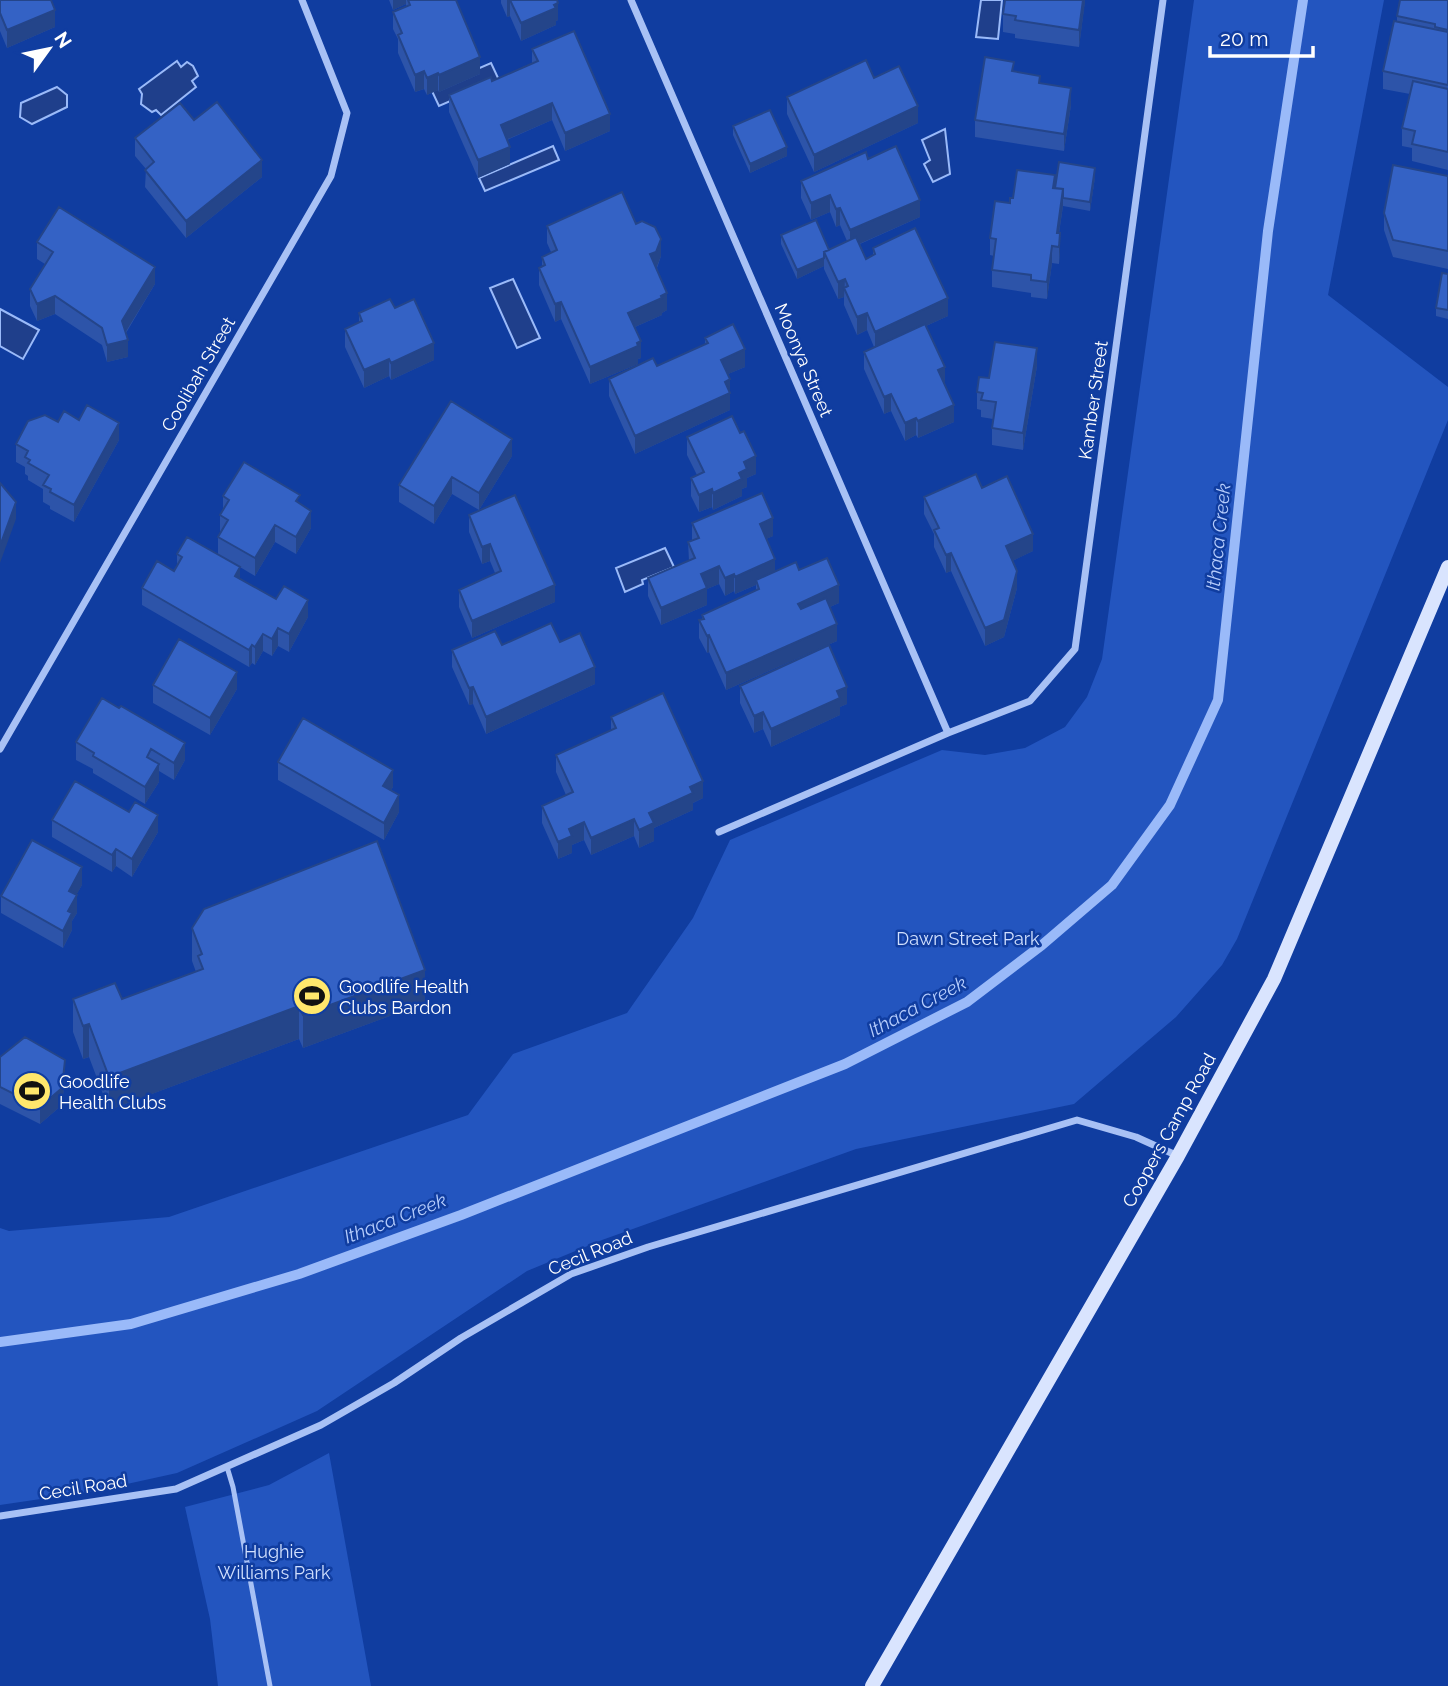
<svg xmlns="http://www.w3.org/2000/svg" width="1448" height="1686" viewBox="0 0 1448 1686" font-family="Raleway,sans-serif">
<rect width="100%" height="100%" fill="#103da0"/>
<!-- green -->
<path fill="#2355bf" d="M1194,0H1384L1328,295L1448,387V420L1237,939L1222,965L1176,1017L1074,1104L856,1149L602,1240L527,1271L317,1411L177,1473L95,1491L0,1505V1228L9,1231L169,1217L468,1115L513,1054L627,1013L693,918L730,840L942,750L985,755L1025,748L1065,727L1087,697L1102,659Z
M329,1453L371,1686H218L210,1619L185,1507L269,1485Z"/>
<!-- water -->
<path fill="#1f3f8b" stroke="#9abaf9" stroke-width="2" d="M981,0H1002L998,39L976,37Z
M177,61L181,67L187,62L193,66L198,76L192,81L196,87L161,115L156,110L152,112L141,104L142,94L139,89Z
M491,63L499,80L439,106L431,89Z
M57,87L67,95V107L32,124L20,117L21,103Z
M945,129L950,174L933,182L924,164L930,160L922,140Z
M553,146L559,160L485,191L479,178Z
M513,279L540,338L517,348L490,288Z
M0,309L39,330L23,359L0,346Z
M665,548L674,567L642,580L643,584L625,592L616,568Z"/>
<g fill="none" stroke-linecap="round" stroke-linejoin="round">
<!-- stream -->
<path stroke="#9abaf9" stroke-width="10" d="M0,1342L131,1324L299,1274L461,1215L845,1064L967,1002L1042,945L1112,885L1170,805L1218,700L1268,231L1303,0"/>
<!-- lane -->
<path stroke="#a8c1f5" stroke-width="5" d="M227,1467L233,1487L270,1686"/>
<!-- street -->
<path stroke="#a8c1f5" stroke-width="7" d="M631,0L948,733
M0,749L331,176L347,113L302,0
M719,832L948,733L1030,701L1075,649L1163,0
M0,1516L176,1489L321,1425L394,1383L461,1338L571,1274L648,1247L1077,1120L1136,1137L1178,1156"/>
<!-- secondary -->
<path stroke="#d9e4fe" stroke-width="14" d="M872,1686L1178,1156L1274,979L1448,567"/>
</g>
<!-- wall -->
<path fill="#2d54a9" d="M0,0L55,27L7,48L0,31Z
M389,0H456L480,74L439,92L438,90L427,95L424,89L415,92L398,53V39L393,29V12L406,6V4L393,10Z
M501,0H557L558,20L556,21V25L521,41L510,16L507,17L501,3Z
M1085,0L1079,47L1015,38V34L1003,32V14Z
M1448,0V170L1412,161V148L1402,146V128L1410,94L1383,89V71L1397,22V16Z
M532,49L610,131L565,151L552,120L507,140L510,164L478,178L449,112V95L492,81L532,63Z
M1014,71L1040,83L1071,105L1064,151L975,137V120Z
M874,78L918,123L814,172L787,114V97Z
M194,120L262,177L186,238L145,187L146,169L135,156V138Z
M733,126L787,156L750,173L733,135Z
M868,159L920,217L860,244L866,259L873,256V248L948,316L926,326L945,384L954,422L918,438L916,435L905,441L891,411L884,414L864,369V352L874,347L867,330L857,335L844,305V297L838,299L824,269V266L797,279L781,244V235L829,250L847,241L840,225L836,227L830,212L811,220L801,198V181Z
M1448,176V269L1393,257L1384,230V213Z
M1095,177L1090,211L1063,206L1059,233L1060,251L1059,264L1052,263L1047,299L1031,297V293L992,287V270L994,256L990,255V238L1010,203L1055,186Z
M636,224L661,256L657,268L667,310L662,313V315L635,327L641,358L638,359V364L590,384L561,319L555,322L539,285V268L542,267V257L551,252L547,243V226Z
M37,242L155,284L126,333L128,357L107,362L102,345L55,314L37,321L30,306V289L45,264L37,259Z
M1448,274V319L1436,316V308Z
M395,308L434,360L391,380L389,376L364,388L345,347V329L359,323V313Z
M705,338L745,367L728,374L730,379V410L635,454L609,396V379L657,366L705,344Z
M1037,366L1023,450L992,445V428L993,419L981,417V410L977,409V392L989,378Z
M58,422L119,440L74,522L50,509V506L43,502V489L28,480V476L25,474V467L16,462V444Z
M687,437L756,474L747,478V487L742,489V496L713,510L712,507L699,512L691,496V478L697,475L687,455Z
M512,456L479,510L452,494L434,524L399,502V485Z
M982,488L1033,551L1012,561L1017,588L1004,637L985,646L951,571L946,573L934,547V534L924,514V497Z
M223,496L300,504L311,528L296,554L275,542L255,576L218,554V537L220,533V515L223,509Z
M469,515L555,602L472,638L459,607V590L495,573L490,561L482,564L469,532Z
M692,523L773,536L766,539L775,572L799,570L839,603L830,607L837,641L726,690L709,652L707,653L699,638V620H702V615L756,591V585L735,594L734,591L725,596L719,584L707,589V605L661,625L648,596V578L689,561L688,542L692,541Z
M177,554L240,579L308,617L289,652L278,646L272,656L263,651L255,665L252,663L249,667L142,605V588L174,571L177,566Z
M560,642L595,684L486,734L473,704L469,705L452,667V650L502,645Z
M153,685L237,689L210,735L153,703Z
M740,686L847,704L840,707V715L771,747L763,729L754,733L740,703Z
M102,698L185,760L174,780L159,771V782L145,804L93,773V769L76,760V742Z
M611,717L703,798L693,803V810L654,828V841L639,848L634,836L591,855L584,840L572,845V853L558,859L542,823V806L566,795L556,772V755L611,730Z
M278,762L393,787L391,790L399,812L384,840L278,780Z
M129,812L158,832L132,877L116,866L112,872L52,837V820Z
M82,885L76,895L77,913L72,921V930L63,948L1,913V896Z
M192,928L425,1003L303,1048L299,1039L109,1110L89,1057L83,1059L73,1032V999H122L196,972L192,961Z
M0,1057L65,1077L62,1105L40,1124L0,1104Z"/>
<!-- shaded-wall -->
<path fill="#24458a" d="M393,0H406V4L393,10Z
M507,0H510V16L507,17Z
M1083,0H1085V3L1079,47V30Z
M558,3V20L556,21V25L521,41V23Z
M55,10V27L7,48V30Z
M480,57V74L439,92V75Z
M424,71V89L415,92V75Z
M438,73V90L427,95V78Z
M1071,88V105L1064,151V134Z
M552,103V120L501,142V125Z
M918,106V123L814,172V155Z
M610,114V131L565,151V133Z
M510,147V164L478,178V160Z
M787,147V156L750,173V164Z
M262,160V177L186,238V221Z
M1095,168V177L1090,211V202Z
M1063,189V206L1057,246V233Z
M830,195V212L811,220V203Z
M920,200V217L850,248V230Z
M840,208V225L836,227V209Z
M1060,233V251L1059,264V247Z
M661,239V256L656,269L650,254Z
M1052,246V263L1047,299V282Z
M824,258V266L797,279V270Z
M155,267V284L122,338V321Z
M845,279L844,297L838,299V282Z
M667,293V310L662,313V315L628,330V313Z
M55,296V314L37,321V304Z
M948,298V316L875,349V332Z
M561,302V319L555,322V304Z
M867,313V330L857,335V317Z
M128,340V357L107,362V345Z
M641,341V358L638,359V364L590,384V367Z
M434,343V360L391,380V363Z
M1037,348V366L1023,450V433Z
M745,349V367L721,377V360Z
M389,359V376L364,388V370Z
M945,367V384L938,370Z
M730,379V410L635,454V436Z
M891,394V411L884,414V397Z
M954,405V422L918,438V421Z
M916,418V435L905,441V423Z
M119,423V440L74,522V505Z
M512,439V456L479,510V493Z
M756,456V474L747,478V487L742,489V496L713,510V493L739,473L744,462Z
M452,477V494L434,524V506Z
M712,489V507L699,512V495Z
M16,502V519L0,563V546Z
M311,511V528L296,554V537Z
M773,518V536L760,542V524Z
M275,525V542L255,576V558Z
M1033,534V551L1006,564V546Z
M490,544V561L482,564V547Z
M951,553V571L946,573V555Z
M775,559V576L756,580V585L735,594V577Z
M719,566V584L707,589V605L661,625V608L701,574Z
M240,567V585L235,576Z
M1017,571V588L1004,637L985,646V628Z
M734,574V591L725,596V578Z
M555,585V602L472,638V621Z
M839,585V603L798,621V604Z
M308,600V617L289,652V634Z
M837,624V641L726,690V673Z
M278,628V646L272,656V639Z
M263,634V651L255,665V647Z
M709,635V652L707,653V636Z
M252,645V663L249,667V650Z
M595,667V684L486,734V717Z
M237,672V689L210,735V718Z
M473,687V704L469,705V688Z
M847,687V704L840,707V715L771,747V729L837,691Z
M763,712V729L754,733V716Z
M185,743V760L174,780V763Z
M159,764V782L145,804V787Z
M393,770V787L383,803V786Z
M703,781V798L693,803V810L654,828V841L639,848V830L649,813L690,787Z
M399,795V812L384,840V823Z
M158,815V832L132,877V859Z
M634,819V836L591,855V838Z
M584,822V840L572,845V853L558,859V842L569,829Z
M116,849V866L112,872V855Z
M82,867V885L69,908V891Z
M77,895V913L72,921V930L63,948V931L68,911Z
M425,970V1003L303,1048V1015Z
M299,1006V1039L109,1110V1077Z
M89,1024V1057L83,1059V1026Z
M65,1060V1077L62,1105L40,1124V1107Z"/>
<!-- building -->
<path fill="#3462c5" stroke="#24458a" stroke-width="2" d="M0,0H51L55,10L7,30L0,13Z
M408,0H456L480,57L439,75L438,73L427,78L424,71L415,75L398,35L402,33L393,12L410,5Z
M510,0H557L558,3L554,5L556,8L521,23Z
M1005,0H1083L1079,30L1015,20L1016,16L1003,14Z
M1400,0H1448V30L1435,27V24L1397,16Z
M1394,21L1448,32V85L1383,71Z
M574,31L610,114L565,133L552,103L501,125L510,147L478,160L449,95L491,77L492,81L538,61L532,49Z
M985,57L1014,62L1012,71L1040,76L1039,83L1071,88L1064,134L975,120Z
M866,60L874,78L899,66L918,106L814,155L787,97Z
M1413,81L1448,89V152L1412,144L1415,131L1402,128Z
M217,102L262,160L186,221L145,170L154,162L135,138L180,103L194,120Z
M770,110L787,147L750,164L733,126Z
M896,146L920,200L850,230L840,208L836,209L830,195L811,203L801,181L866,152L868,159Z
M1059,162L1095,168L1090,202L1063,198V189L1055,188Z
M1393,165L1448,176V251L1393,240L1384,213Z
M1017,170L1055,175L1053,188L1063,189L1057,233H1060L1059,247L1052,246L1047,282L1031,280V275L992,270L996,239L990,238L995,201L1010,203V198H1013Z
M622,192L636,224L642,221L655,227L661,239L656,252L650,254L667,293L661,296L662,298L628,313L641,341L637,343L638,346L590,367L561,302L555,304L539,268L545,265L542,257L557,250L547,226Z
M59,207L155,267L122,321L128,340L107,345L102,328L55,296L37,304L30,289L53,252L37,242Z
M816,220L829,250L824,252V258L797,270L781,235Z
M915,228L948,298L875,332L867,313L857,317L844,288L848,286L845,279L838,282L824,252L856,237L866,259L875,254L873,248Z
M1442,273L1448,274V310L1436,308Z
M390,299L395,308L414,299L434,343L391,363L389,359L364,370L345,329L362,321L359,313Z
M733,324L745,349L721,360L730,379L725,382L730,393L635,436L609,379L653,358L657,366L708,343L705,338Z
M925,324L945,367L938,370L954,405L918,421L916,418L905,423L891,394L884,397L864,352Z
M995,342L1037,348L1023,433L992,428L996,402L981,400L983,393L977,392L979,377L989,378Z
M451,401L512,439L479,493L452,477L434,506L399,485Z
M87,405L119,423L74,505L50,492L51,489L43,485L49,475L28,463L30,460L25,457L28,451L16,444L28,421L45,415L58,422L64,411L79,420Z
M732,416L740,433L744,431L756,456L744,462L747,469L739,473L742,479L713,493L712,489L699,495L691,478L704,472L687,437Z
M244,462L300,495L296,501L311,511L296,537L275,525L255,558L218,537L228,520L220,515L229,500L223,496Z
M976,474L982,488L1007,476L1033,534L1006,546L1017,571L1004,620L985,628L951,553L946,555L934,530L939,528L924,497Z
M0,483L16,502L0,546Z
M762,493L773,518L760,524L775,559L735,577L734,574L725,578L719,566L701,574L707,588L661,608L648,578L695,558L688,542L699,538L692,523Z
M515,495L555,585L472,621L459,590L501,571L490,544L482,547L469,515Z
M187,537L240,567L235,576L276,599L284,586L308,600L289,634L278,628L272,639L263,634L255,647L252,645L249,650L142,588L157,561L174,571L182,557L177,554Z
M827,558L839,585L798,604L801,609L826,598L837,624L726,673L709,635L707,636L699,620L704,619L702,615L759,589L756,580L796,562L799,570Z
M551,623L560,642L580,633L595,667L486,717L473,687L469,688L452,650L495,631L502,645Z
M179,639L237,672L210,718L153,685Z
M829,645L847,687L837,691L840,698L771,729L763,712L754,716L740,686Z
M663,693L703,781L690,787L693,793L649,813L654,823L639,830L634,819L591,838L584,822L569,829L572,836L558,842L542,806L573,792L556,755L616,728L611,717Z
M102,698L119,708L121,706L185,743L174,763L151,749L147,757L159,764L145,787L93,756L94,753L76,742Z
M303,718L393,770L383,786L399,795L384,823L278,762Z
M75,781L129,812L135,802L158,815L132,859L116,849L112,855L52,820Z
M32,840L82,867L69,891L77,895L68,911L72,913L63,931L1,896Z
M377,841L425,970L303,1015L299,1006L109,1077L89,1024L83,1026L73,999L115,983L122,999L203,969L198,956L202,954L192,928L204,909Z
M25,1037L65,1060L62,1088L40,1107L0,1087V1057Z"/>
<!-- icons -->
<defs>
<symbol id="stadium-disc" viewBox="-11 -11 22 22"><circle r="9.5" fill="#ffe76c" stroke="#103da0"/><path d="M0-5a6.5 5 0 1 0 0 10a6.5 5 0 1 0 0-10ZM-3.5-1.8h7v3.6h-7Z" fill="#111"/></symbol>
</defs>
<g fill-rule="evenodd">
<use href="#stadium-disc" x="290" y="974" width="44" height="44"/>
<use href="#stadium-disc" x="10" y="1069" width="44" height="44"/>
</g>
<g text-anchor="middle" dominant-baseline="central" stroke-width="5" stroke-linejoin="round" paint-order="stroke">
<!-- street labels -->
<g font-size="18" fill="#fff" stroke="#103da0">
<text transform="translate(804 360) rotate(67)">Moonya Street</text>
<text transform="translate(198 374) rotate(-60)">Coolibah Street</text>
<text transform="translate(1093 400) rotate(-82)">Kamber Street</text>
<text transform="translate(1169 1130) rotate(-61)">Coopers Camp Road</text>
<text transform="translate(590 1253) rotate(-22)">Cecil Road</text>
<text transform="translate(83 1487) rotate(-9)">Cecil Road</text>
</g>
<!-- park labels -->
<g font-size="18" fill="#d1e0fe" stroke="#103da0">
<text x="968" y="938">Dawn Street Park</text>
<text x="274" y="1551">Hughie<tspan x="274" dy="21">Williams Park</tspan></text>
</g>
<!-- poi labels -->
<g font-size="18" fill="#fff" stroke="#103da0" text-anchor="start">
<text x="339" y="986">Goodlife Health<tspan x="339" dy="21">Clubs Bardon</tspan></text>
<text x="59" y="1081">Goodlife<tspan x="59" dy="21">Health Clubs</tspan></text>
</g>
<!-- water labels -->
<g font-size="19" font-style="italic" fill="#b5ccfc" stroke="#103da0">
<text transform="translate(1218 537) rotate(-84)">Ithaca Creek</text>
<text transform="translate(917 1006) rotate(-28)">Ithaca Creek</text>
<text transform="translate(395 1218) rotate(-21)">Ithaca Creek</text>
</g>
</g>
<!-- north arrow -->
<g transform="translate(49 49) rotate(57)" stroke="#103da0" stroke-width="5" paint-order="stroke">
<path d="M0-5L12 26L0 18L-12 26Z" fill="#ffffff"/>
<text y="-10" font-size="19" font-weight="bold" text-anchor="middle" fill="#ffffff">N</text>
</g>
<!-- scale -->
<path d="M1210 46v10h103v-10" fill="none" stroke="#ffffff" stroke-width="3.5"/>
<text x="1220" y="46" font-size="21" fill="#ffffff" stroke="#103da0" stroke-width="5" paint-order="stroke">20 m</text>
</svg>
